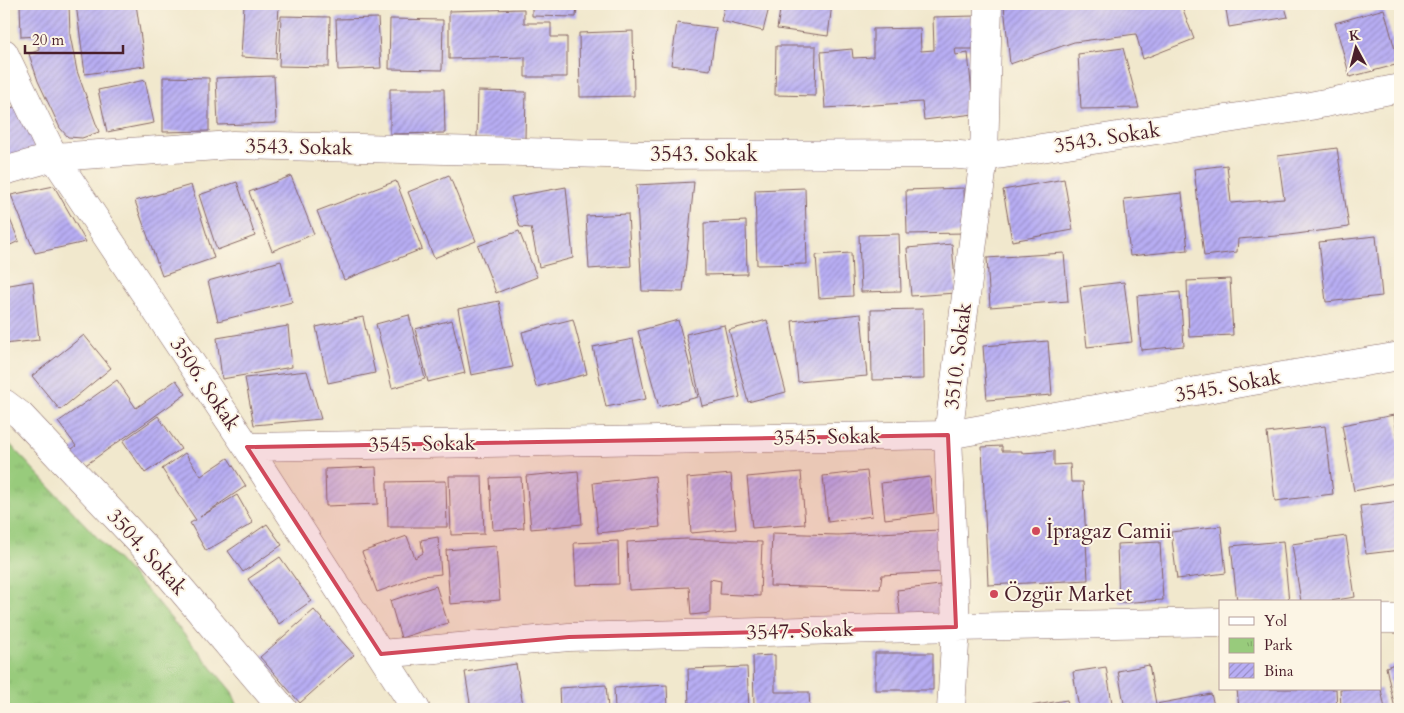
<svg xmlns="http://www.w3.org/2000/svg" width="1404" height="713" viewBox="0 0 1404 713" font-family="Cardo,serif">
<defs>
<pattern id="park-tufts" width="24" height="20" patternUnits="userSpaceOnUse" patternTransform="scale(1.25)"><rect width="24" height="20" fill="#98cb7c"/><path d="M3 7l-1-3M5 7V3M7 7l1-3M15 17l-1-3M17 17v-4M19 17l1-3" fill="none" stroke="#84ae6b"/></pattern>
<pattern id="building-hatch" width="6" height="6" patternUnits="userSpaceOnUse" patternTransform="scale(1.25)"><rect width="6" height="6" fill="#b8aef4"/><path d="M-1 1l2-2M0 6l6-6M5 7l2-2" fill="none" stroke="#988dc6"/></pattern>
</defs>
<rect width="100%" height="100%" fill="#fcf5e5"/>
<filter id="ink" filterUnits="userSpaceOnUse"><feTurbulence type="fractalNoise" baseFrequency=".02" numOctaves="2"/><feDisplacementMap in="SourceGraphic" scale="10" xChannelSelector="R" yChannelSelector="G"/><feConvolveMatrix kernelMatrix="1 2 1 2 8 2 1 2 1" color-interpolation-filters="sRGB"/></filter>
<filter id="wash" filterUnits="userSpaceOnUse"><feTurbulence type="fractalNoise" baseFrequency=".0096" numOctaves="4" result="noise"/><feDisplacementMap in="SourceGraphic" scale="20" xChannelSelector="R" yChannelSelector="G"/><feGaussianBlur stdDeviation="1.12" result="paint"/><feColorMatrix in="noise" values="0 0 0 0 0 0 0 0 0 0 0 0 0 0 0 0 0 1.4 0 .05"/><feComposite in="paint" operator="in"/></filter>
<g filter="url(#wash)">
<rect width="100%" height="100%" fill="#f1e8cd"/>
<!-- park -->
<path fill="url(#park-tufts)" stroke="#717554" d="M4,438L153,597L232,692L239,709H4Z"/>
<g id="blocks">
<!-- building -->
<path fill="url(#building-hatch)" d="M20,4H69L70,35L77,71L99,132L82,138L68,137L60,128L38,81L29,54L39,50L38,36L21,37Z
M76,4H136L145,66L85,74Z
M532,4H577L576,17L532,16Z
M725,4H770L763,31L721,21Z
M781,4H832L828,36L777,29Z
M1026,4H1181L1194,39L1143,59L1136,34L1074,42L1010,64L1004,6Z
M1225,4H1284L1288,17L1229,27Z
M244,5L279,6L276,59L241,57Z
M524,9V23H551V37H567V77H525V57L449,59V11Z
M1384,9L1399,64L1350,77L1335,23Z
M281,16L330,17L329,67L279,66Z
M975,16L974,49H955L956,55L968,53L974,114L924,120L922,102L825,108L821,52L852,49L853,58L873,57V29L920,28L921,51L934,50L933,17Z
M378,18L381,68L338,70L336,19Z
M390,19L443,20L442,70L389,69Z
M677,23L716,28L710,70L671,65Z
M633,31L634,96L580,97L579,33Z
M776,46H816L815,96L775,95Z
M1123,48L1139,108L1081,109L1078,54Z
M274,76L276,123L218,125L216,78Z
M163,77L209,78V131L163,132Z
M145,80L154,123L107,132L98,90Z
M390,89H444L445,133L390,134Z
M478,91L526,92L525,139L477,138Z
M20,105L36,151L4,162V110Z
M1337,148L1349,227L1289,235L1238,239L1237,252L1204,256L1194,169L1227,165L1231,203L1284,199L1278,156Z
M449,175L476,241L434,258L408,192Z
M291,176L314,234L272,251L249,192Z
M1064,179L1073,230L1012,241L1003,190Z
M396,181L422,249L344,280L317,211Z
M237,182L255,236L217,250L199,195Z
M694,182L683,292L642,291L636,185Z
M191,185L214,258L162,276L135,201Z
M54,186L86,242L35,253L11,195Z
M566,187L573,258L539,267L531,228L520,227L511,197Z
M805,188L807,264L757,265L755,190Z
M964,188L965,233L907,234L906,190Z
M1182,193L1188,250L1130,256L1124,199Z
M4,205L19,241L4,248Z
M628,214L631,266L589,269L586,216Z
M746,221L747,274L705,275L704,223Z
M519,231L537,277L496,293L478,246Z
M899,234L901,291L861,292L859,235Z
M1376,236L1382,296L1326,302L1319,242Z
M952,244L956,293L911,296L907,248Z
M851,253L853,296L819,298L816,255Z
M1064,253L1068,301L990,307L987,258Z
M281,261L292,302L218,321L208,281Z
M1230,279L1233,335L1189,337L1187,281Z
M33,281L39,340L4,344V286Z
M1124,282L1132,342L1087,347L1080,287Z
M1180,292L1184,346L1141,350L1137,296Z
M499,301L513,367L471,375L458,309Z
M923,309L924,379L872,380L871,310Z
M861,314L867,376L798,382L792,321Z
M409,315L425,379L392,388L376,324Z
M363,317L375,373L328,383L316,327Z
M573,319L587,374L536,387L522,332Z
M452,320L465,373L428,382L415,329Z
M678,320L698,397L659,407L638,331Z
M767,320L786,392L748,402L729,330Z
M724,325L740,397L702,406L686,334Z
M288,326L292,367L222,379L217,338Z
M84,335L111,368L60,410L32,376Z
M633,339L646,399L606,407L593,347Z
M1048,341L1052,395L987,400L983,346Z
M307,371L321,419L254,425L245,378Z
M117,380L136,408L176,380L186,394L80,469L68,452L76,446L58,422Z
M1394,415L1400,449V482L1354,491L1342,425Z
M158,416L181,449L145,473L123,441Z
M1325,426L1333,494L1275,501L1267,433Z
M1002,446V451H1022V453L1054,451V465L1070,464L1071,482H1083L1088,580L988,585L982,447Z
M185,453L201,476L228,458L246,486L200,517L237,495L253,523L206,551L190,523L196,520L162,469Z
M376,467L378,504L326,506L325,469Z
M578,471L582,524L531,529L526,476Z
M867,471L872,516L828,522L823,476Z
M801,472L805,524L752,528L747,477Z
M731,474L736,529L691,533L687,478Z
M449,476H482L484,534L451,535Z
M655,476L660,527L598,533L593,483Z
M521,477L524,528L493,530L490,478Z
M930,477L934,513L885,519L881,483Z
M446,481L447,527H388L387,482Z
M1400,501V550L1366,554L1360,506Z
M267,524L282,545L243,572L228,551Z
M1221,526L1226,573L1177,579L1171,532Z
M940,530L943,572L882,575L880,589L770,586L772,533L838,535Z
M407,536L415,558L423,553L421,540L438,537L441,574L422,576L377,592L362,552Z
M1346,536L1355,597L1324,602H1301L1292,544Z
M686,539L762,542L760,596L720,594L721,581L710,579V613L691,615L689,587L629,590L627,542Z
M618,541L619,584L576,585L574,543Z
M1283,541L1289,602H1237L1231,546Z
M1160,542L1163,600L1119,603L1117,544Z
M496,546L500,600L450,604L446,550Z
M280,557L311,601L279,624L248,579Z
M940,585L943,617L901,622L897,590Z
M436,586L448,623L401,638L390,601Z
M314,610L354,655L300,703L260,657Z
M875,653H933V690H875Z
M775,655V692H809L810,709H754L753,656Z
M1400,662V709H1395L1386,667Z
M516,664L523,705L493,709H471L465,672Z
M1149,665L1156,704L1211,694L1215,709H1125L1118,671Z
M747,667L749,709H689L688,669Z
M1106,667L1113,709H1079L1073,672Z
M606,685L608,709H560L559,688Z
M667,685L668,709H615L614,688Z
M1237,689H1336L1337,709H1239Z
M1340,689H1381L1385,709H1341Z
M1067,700L1069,709H1017V708Z"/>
</g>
</g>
<g filter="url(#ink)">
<use href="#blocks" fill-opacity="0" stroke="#846564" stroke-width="1"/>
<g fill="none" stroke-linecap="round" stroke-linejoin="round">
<defs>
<path id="street" d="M4,53L54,157L247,447L416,709
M4,171L54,157L233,145L648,155L947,154L984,157L1310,106L1400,88
M4,403L20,415L153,556L283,709
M247,447L948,435L1241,383L1400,356
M1380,619H1400
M381,654L569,637L956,627L1220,622
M951,709L956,627L948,435L984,157L988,4"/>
</defs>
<!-- street casing -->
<use href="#street" stroke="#846564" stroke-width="29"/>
<!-- street -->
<use href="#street" stroke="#fff" stroke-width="28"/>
</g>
</g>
<!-- marked area -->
<path fill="#d1495b" fill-opacity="0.2" stroke="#d1495b" stroke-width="4" stroke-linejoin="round" d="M948,435L956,627L569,637L381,654L247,447Z"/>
<!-- markers -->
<g fill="#d1495b" stroke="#fcf5e5" stroke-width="2">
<circle cx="1036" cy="531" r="5"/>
<circle cx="994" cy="594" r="5"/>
</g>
<g text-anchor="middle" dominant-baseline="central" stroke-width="4" stroke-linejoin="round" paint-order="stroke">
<!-- street labels -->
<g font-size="21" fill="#4a1f2b" stroke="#fcf5e5">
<text transform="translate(1107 138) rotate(-9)">3543. Sokak</text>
<text transform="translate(299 147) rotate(1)">3543. Sokak</text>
<text x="704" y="154">3543. Sokak</text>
<text transform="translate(958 356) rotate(-83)">3510. Sokak</text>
<text transform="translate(205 384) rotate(56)">3506. Sokak</text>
<text transform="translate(1228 386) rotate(-10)">3545. Sokak</text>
<text transform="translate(827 437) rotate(-1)">3545. Sokak</text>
<text transform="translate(422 444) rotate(-1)">3545. Sokak</text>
<text transform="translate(147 552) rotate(48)">3504. Sokak</text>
<text transform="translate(800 631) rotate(-2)">3547. Sokak</text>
</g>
<!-- poi labels -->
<g font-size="21" fill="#4a1f2b" stroke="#fcf5e5" text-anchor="start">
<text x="1046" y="531">İpragaz Camii</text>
<text x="1004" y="594">Özgür Market</text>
</g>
</g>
<!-- margin -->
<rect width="1404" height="713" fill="none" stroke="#fcf5e5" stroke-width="20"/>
<!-- legend -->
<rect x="1219" y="600" width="162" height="90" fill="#fcf5e5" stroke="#b59f9b"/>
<rect x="1229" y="617" width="25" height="8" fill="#ffffff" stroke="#b59f9b"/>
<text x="1264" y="626" font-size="15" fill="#4a1f2b">Yol</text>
<rect x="1229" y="638" width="25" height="15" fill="url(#park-tufts)" stroke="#b59f9b"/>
<text x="1264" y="650" font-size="15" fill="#4a1f2b">Park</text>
<rect x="1229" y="663" width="25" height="15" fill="url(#building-hatch)" stroke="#b59f9b"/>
<text x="1264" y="676" font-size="15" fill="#4a1f2b">Bina</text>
<!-- north arrow -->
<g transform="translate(1356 48) rotate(353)" stroke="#fcf5e5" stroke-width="4" paint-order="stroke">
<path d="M0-4L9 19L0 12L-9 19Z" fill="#4a1f2b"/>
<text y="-8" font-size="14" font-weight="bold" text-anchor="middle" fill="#4a1f2b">K</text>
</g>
<!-- scale -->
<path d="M25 45v8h98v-8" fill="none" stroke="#4a1f2b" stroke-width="2.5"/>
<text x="32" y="45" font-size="15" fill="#4a1f2b" stroke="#fcf5e5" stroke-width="4" paint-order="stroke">20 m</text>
</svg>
